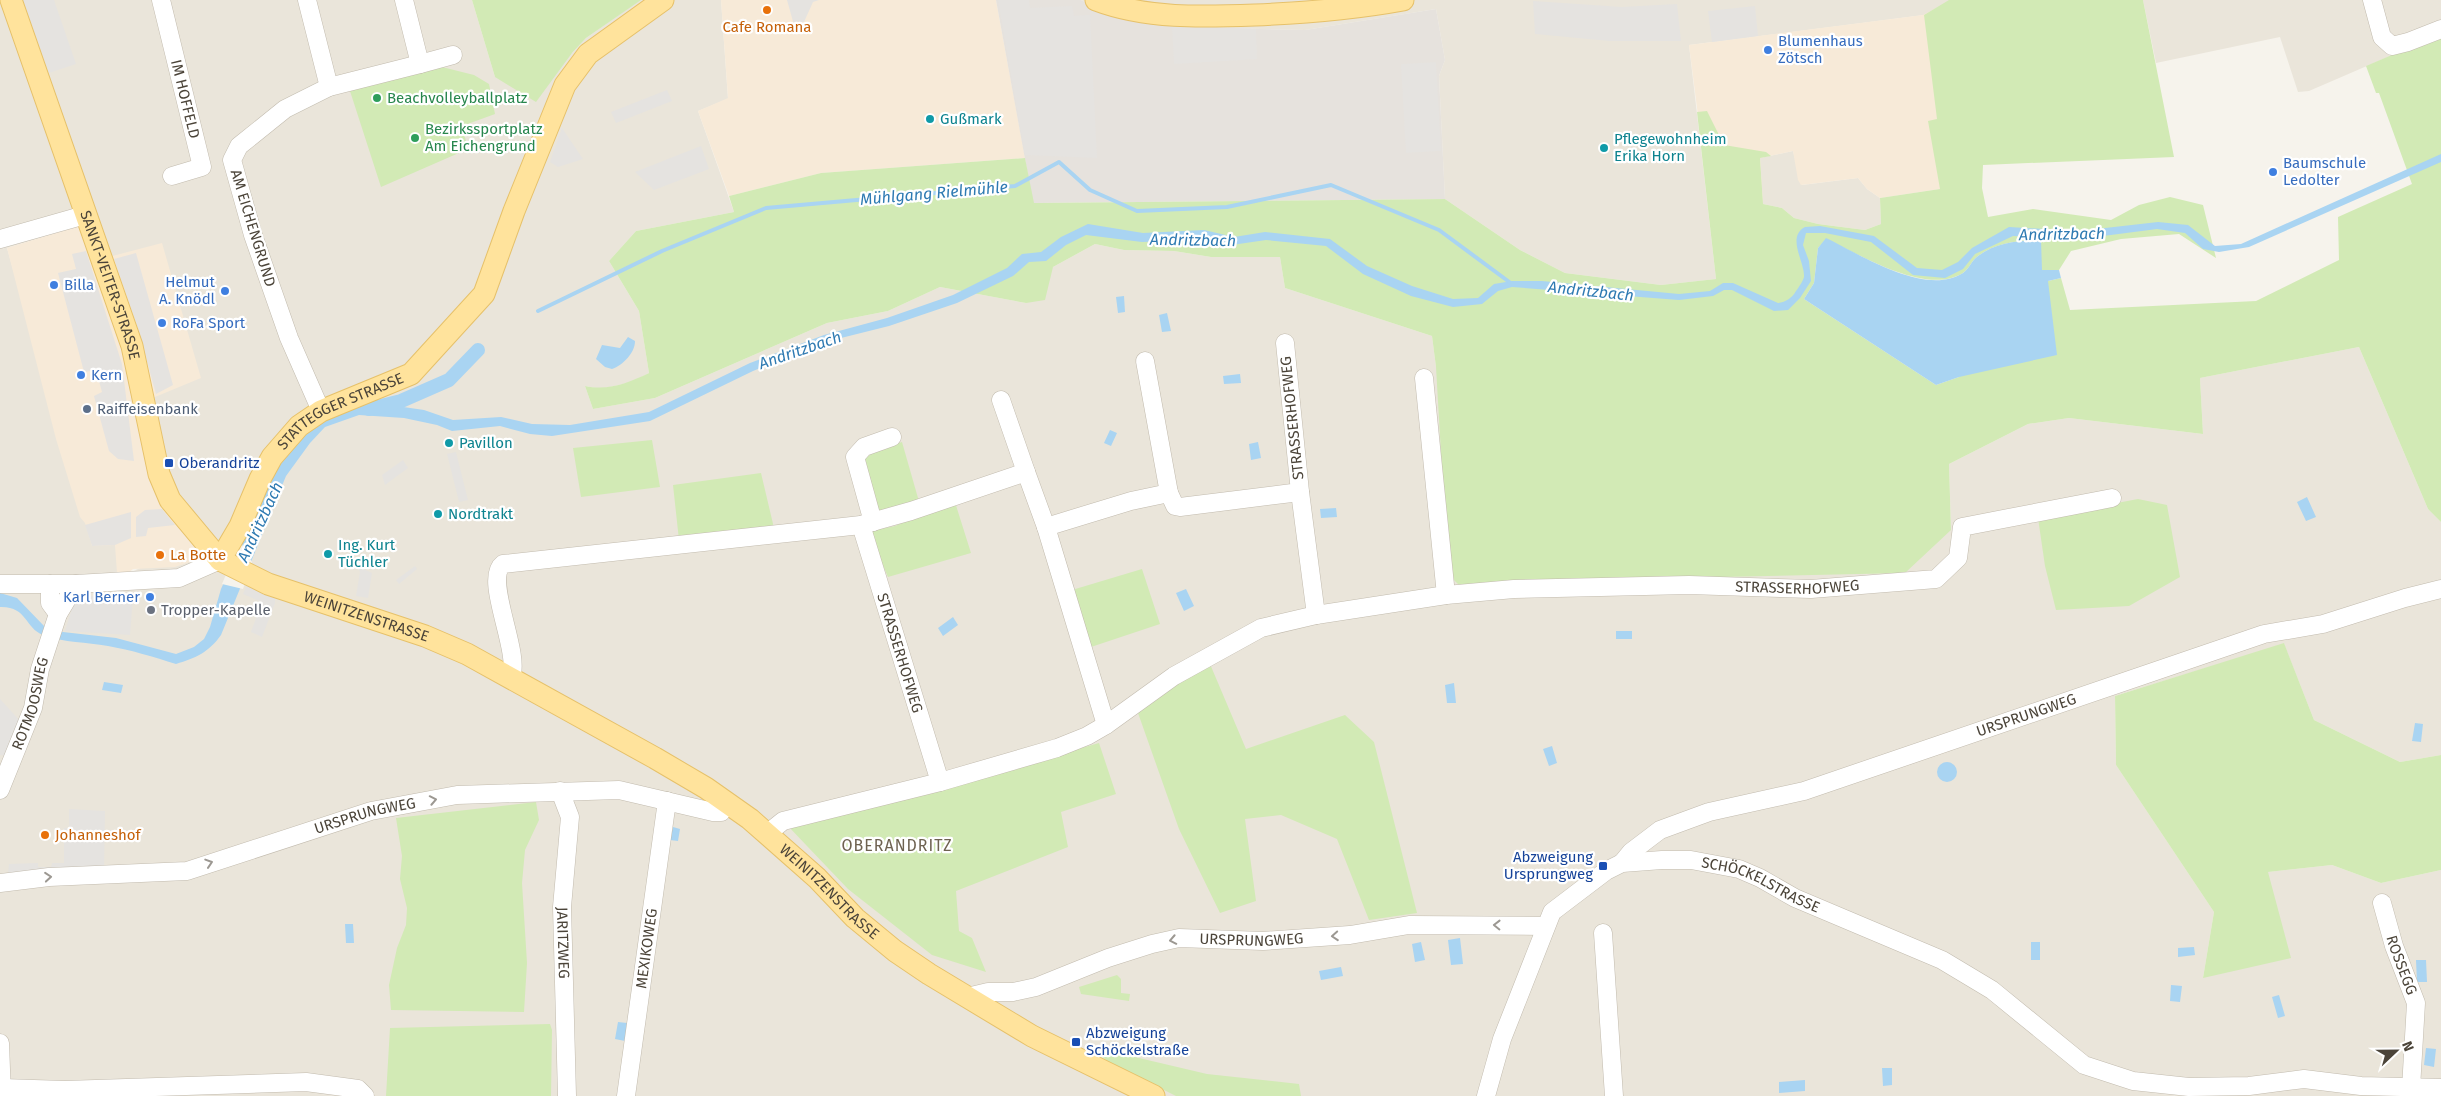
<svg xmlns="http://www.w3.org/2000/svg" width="2441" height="1096" viewBox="0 0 2441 1096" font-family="'Fira Sans',sans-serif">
<rect width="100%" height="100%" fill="#f6f3ec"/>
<!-- residential -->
<path fill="#eae5da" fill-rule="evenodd" d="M0,0H472L495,77L572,53L586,38L640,0H721L728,99L698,111L734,212L636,231L609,261L639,311L649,373L632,382L601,389L585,386L593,409L655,398L827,323L888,311L940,287L1026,303L1053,267L1095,244L1124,250L1174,251L1211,257H1280L1285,288L1432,336L1436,367L1951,530L1949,464L2028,424L2069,418L2203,434L2200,378L2359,347L2428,509L2441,522V755L2400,762L2314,720L2284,644L2115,696L2116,765L2214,912L2203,978L2267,872L2332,865L2381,883L2441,870V1096H0ZM85,224L97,260L137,404L154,490L193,544L127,574L115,545H92L7,248Z
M1081,0H1949L1950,1L1924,15L1689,45L1716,279L1661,285L1565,273L1520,250L1445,199L1439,76L1445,60L1436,9L1305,30L1217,28L1154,23L1113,16Z
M2143,0H2441V34L2309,91L2298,92L2280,37L2156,63Z
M1793,151L1802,185L1858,178L1867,189L1880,198L1881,224L1865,230L1818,224L1794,218L1782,208L1763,204L1760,158Z"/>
<!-- commercial -->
<path fill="#f7ead8" d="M721,0H996L1025,158L821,173L729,196L698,111L728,98Z
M1950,1L1940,189L1880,198L1867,189L1858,178L1801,185L1798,180L1793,151L1760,158L1763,204L1712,225L1689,45L1923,15Z
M85,224L97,260L162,243L201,378L138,404L154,490L193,544L196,553L190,562L175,567L133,569L127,574L117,573L115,545L92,546L85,523L80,517L56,439L7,248Z"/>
<!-- industrial -->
<path fill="#e6e2dd" d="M996,0H1081L1113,16L1154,23L1217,28L1305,30L1436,9L1445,60L1439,76L1445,199L1033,203Z"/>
<!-- green -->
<path fill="#d2eab5" d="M472,0H641L586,38L572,53L536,102L495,77Z
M1949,0H2143L2174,157L1983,165L1982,188L1988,217L2033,209L2111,220L2139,205L2170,197L2203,205L2216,258L2179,234L2121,239L2071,251L2059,270L2041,271L2040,240C2018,241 1997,242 1978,256C1972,260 1969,269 1963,273C1926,296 1861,255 1826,239L1818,248L1814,283L1804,299L1936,385L1959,377L2048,281L2061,278L2070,310L2256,301L2339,260L2338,217L2412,184L2379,93H2376L2366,66L2441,34V522L2428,509L2359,347L2200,378L2203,434L2069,418L2028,424L1949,464L1951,530L1905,573L1576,580L1462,588L1448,574L1436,367L1432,336L1285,288L1280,257H1211L1174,251L1124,250L1095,244L1053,267L1045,300L1026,303L940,287L888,311L827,323L655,398L593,409L585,386C609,391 628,383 649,373L639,311L609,261L636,231L734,212L729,196L821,173L1025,158L1034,203L1445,199L1520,250L1565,273L1661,285L1716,279L1697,112L1707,111L1724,145L1766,152L1771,156L1760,158L1763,204L1782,208L1794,218L1818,224L1865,230L1881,224L1880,198L1940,189L1928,121L1937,119L1924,15Z
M442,67L474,75L489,84L495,114L462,126L468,149L381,187L350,91L395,77Z
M652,440L660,487L581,497L573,448Z
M902,442L920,505L877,515L864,460L874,451Z
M761,473L774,528L679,540L673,485Z
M954,499L971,553L888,577L871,538V531L895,526Z
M2138,499L2167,505L2180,577L2129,606L2056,610L2045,566L2038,518Z
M1142,569L1160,624L1091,647L1072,590Z
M2284,643L2314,720L2400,762L2441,755V870L2381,883L2332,865L2268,872L2291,958L2203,978L2214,912L2116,765L2115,696Z
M1210,664L1246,749L1345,715L1374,742L1417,913L1369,920L1337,839L1281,815L1245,819L1256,901L1220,913L1179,829L1138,713L1182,679Z
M1099,743L1116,794L1061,812L1068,847L956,891L959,931L972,938L986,972L932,955L848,889L787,825L940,788Z
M536,802L539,820L525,850L522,883L527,963L524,1012L391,1010L389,985L397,948L406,925L407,908L400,879L402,856L396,818Z
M1117,975L1121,979V993L1130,994L1129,1001L1081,994L1079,987Z
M550,1024L552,1030L551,1096H386L390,1028Z
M1088,1046L1207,1074L1299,1084L1301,1096H1176L1110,1063Z"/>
<!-- parking -->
<path fill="#e5e3e0" d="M23,0H54L76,64L49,73Z
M787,0H819L813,2L804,22L794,25Z
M998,0H1029L1030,8L1072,6L1074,16L1090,15L1097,158L1025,155Z
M1533,1L1622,7L1677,4L1681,41H1610L1535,34Z
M1755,6L1758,36L1712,42L1708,11Z
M1172,25L1256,29L1257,59L1174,64Z
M1436,62L1441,151L1406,153L1401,64Z
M667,90L672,101L616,123L611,112Z
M562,128L583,159L558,167L550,162Z
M701,146L709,169L654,190L635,172Z
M86,251L122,364L134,461L118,459L109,451L94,396L102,392L96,370L84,372L58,273L76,269L72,254Z
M136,253L173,385L156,394L138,329L114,259Z
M456,452L468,500L459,502L447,454Z
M403,460L408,468L385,485L382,475Z
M162,509L175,525L148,528L146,536L136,537V517L145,510Z
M131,512V538L115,545L92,546L85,525Z
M357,566L372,573L368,598L356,596L360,572Z
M415,566L417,569L399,584L396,580Z
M247,585L275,596V603L262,637L251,632L262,602L243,594Z
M80,596H133L130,635L65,631L73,605Z
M0,699L21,722L6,756L0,755Z
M69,809L105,811L104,873L8,875L9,864L38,863V867H51L52,863H64V828H69Z"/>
<!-- water -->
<path fill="#a9d4f2" d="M2441,154V162L2249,247L2219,252L2203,249L2185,233L2157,229L2080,239L2013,236L1975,254L1963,269L1945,278L1913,275L1871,242L1825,233H1806L1803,245L1809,261L1811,281L1800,298L1788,310L1774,311L1732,290H1724L1713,296L1679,300L1512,287L1498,291L1482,304L1453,307L1411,296L1363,274L1326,246L1266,240L1225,246L1201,240L1142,242L1086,235L1066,245L1046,261L1029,262L1013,276L957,303L889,326L825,342L753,371L650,421L552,436L530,434L500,426L452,431L437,425L404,418L359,415L325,427L310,443L286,476L221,635C209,652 196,658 176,664C154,657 131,650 108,646C86,642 65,643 43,635C25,628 27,606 0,607V593L17,598L45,627L63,632L116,638L176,654L194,647L204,639L210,627L221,589L283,454L325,415L369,402L424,410L453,420L501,417L532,424L570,425L649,412L750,363L824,335L887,318L953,295L1007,268L1022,254L1041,252L1061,237L1088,224L1143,233L1204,230L1234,237L1265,232L1330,239L1367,266L1412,286L1453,299L1478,298L1494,284L1512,281H1542L1679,294L1710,291L1723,283H1733L1778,303C1786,302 1792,298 1796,291C1799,287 1803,281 1804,277C1805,262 1786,237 1805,227L1820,226L1874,236L1917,268L1942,270L1958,262L1972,248L2009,227L2079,231L2158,222L2188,225L2215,246L2241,244Z
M1826,238C1861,255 1926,297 1963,273C1969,269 1972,260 1978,256C1997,242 2018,241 2041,240L2042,270H2059L2061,278L2048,281L2057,355L1959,377L1936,385L1804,299L1814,283L1818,248Z
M1124,296L1125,312L1118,313L1116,297Z
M1167,313L1171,331L1162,332L1159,315Z
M628,337L635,341C635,353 623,365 612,369L605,367L596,359L602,345L620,348Z
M1240,374L1241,383L1224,384L1223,376Z
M1110,430L1117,433L1111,446L1104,443Z
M1258,442L1261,458L1251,460L1249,444Z
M2307,497L2316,517L2306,521L2297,502Z
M1336,508L1337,517L1321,518L1320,509Z
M1186,589L1194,606L1184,611L1176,593Z
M953,617L958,625L943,636L938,628Z
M1616,631H1632V639H1616Z
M104,682L123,685L121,693L102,690Z
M1454,683L1456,703H1447L1445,685Z
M2415,723L2423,724L2421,742L2412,741Z
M1552,746L1557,763L1549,766L1543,749Z
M1937 772a10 10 0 1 1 20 0a10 10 0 1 1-20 0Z
M673,827L680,829L678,841L670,840Z
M345,924H353L354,943H346Z
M1460,938L1463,964L1451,965L1448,940Z
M1421,942L1425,960L1415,962L1412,944Z
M2031,942H2040V960H2031Z
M2194,947L2195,955L2178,957V948Z
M2416,960H2426L2427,982H2417Z
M1341,967L1343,976L1321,980L1319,971Z
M2171,985L2182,986L2180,1002L2170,1001Z
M2279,995L2285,1016L2278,1018L2272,997Z
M618,1022L627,1023L625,1041L615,1039Z
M2426,1048L2436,1049L2434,1067L2424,1065Z
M1882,1068H1892V1085L1883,1086Z
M1805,1080V1091L1779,1093V1082Z"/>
<!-- pier -->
<path fill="#f6f3ec" d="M240,541L252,562L243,589L222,584Z"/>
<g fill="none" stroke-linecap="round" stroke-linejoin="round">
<!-- stream -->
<path stroke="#a9d4f2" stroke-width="4" d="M538,311L662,251L766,208L1015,186L1059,162L1090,190L1137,211L1227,207L1331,185L1439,230L1512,284"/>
<!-- canal -->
<path stroke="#a9d4f2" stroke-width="14" d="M369,409L401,401L449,380L478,350"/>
<defs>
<g id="minor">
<path id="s1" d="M161,0L202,167L172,176"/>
<path d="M307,0L329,87"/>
<path d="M2372,0L2382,37L2392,46L2408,42L2441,29"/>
<path d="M420,64L453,55"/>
<path d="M0,239L85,215"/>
<path d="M1145,361L1169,493"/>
<path d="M1424,378L1446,595"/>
<path d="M321,411L289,338L253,235L232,160L239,146L285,109L329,87L420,64L404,0"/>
<path d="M1026,472L1046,527L1106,725"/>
<path d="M1300,492L1316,615"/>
<path d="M873,522L855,457L864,447L892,437"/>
<path d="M1046,527L1131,501L1169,493L1175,506L1180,507L1300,492L1285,343"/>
<path d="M0,584H76L179,578L220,560"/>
<path d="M50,584V603L58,614"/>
<path d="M511,677C521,652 483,579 503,564L861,525L911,511L1026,472L1001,400"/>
<path id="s2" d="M940,782L1057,748L1087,736L1106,725L1174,676L1261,628L1316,615L1446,595L1514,589L1689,585L1811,589L1936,579L1958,558L1962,527L2112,498"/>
<path id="s3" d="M0,790L33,708L40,669L58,614L76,584"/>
<path id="s4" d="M560,791L570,817L562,907L567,1096"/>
<path d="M768,833L783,821L940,782L861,525"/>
<path id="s5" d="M1622,863L1631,852L1660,830L1709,812L1804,791L2264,634L2323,624L2405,598L2441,589"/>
<path id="s6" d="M0,883L49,877L187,871L371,811L457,795L619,790L713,812H721L727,802"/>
<path id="s7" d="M2382,903L2394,946L2416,1003L2411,1088"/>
<path d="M1603,933L1614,1096"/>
<path id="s8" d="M967,997L988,992H1013L1036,987L1108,958L1152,944L1179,938L1263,941L1350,935L1409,925L1545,926"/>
<path d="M0,1043L2,1096"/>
<path d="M2,1088L65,1090L306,1082L358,1089L365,1096"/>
<path id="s9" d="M626,1096L667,801"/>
<path id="s10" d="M1486,1096L1502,1039L1552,912L1606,871L1622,863L1662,860H1691L1739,869L1760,878L1795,898L1942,960L1992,990L2084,1065L2133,1081L2189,1087L2249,1086L2304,1079L2361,1086L2441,1088"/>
</g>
<g id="major">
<path id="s11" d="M11,0L132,346L159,474L170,500L220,560L268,584L425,636L467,654L655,758L706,788L750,819L817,878L855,918L895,951L929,974L1032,1036L1154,1096"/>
<path d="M1096,0C1146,19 1202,17 1255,15C1305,13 1354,9 1403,0"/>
<path id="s12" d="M220,560L240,526L260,479L272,457L299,426L321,411L411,374L484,294L514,211L565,85L588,54L663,0"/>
</g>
</defs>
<!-- minor casing -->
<use href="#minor" stroke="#c2bbae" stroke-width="19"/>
<!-- major casing -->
<use href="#major" stroke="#e6c16a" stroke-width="23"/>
<!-- minor -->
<use href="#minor" stroke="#fff" stroke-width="18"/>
<!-- major -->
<use href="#major" stroke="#ffe39c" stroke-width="21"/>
</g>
<!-- one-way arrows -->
<defs><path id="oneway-chevron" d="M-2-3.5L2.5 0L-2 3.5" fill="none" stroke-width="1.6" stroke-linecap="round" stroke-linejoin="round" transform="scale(1.25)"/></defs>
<g stroke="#9c9892">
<use href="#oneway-chevron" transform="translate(433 800) rotate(-11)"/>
<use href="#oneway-chevron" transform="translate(209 863) rotate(-18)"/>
<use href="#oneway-chevron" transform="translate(48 877) rotate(-5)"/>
<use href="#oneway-chevron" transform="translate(1497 925) rotate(-179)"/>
<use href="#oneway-chevron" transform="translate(1335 936) rotate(176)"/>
<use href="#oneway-chevron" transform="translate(1173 940) rotate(169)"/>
</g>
<!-- markers -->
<g fill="#e8710a" stroke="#fff" stroke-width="2">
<circle cx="767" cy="10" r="5"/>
<circle cx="160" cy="555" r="5"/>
<circle cx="45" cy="835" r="5"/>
</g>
<g fill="#3f7fe0" stroke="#fff" stroke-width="2">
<circle cx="1768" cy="50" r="5"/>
<circle cx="2273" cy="172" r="5"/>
<circle cx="54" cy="285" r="5"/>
<circle cx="225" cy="291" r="5"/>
<circle cx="162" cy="323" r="5"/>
<circle cx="81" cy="375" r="5"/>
<circle cx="150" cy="597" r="5"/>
</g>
<g fill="#2e9e5b" stroke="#fff" stroke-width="2">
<circle cx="377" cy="98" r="5"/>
<circle cx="415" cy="138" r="5"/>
</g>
<g fill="#0f9aa8" stroke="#fff" stroke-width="2">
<circle cx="930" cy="119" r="5"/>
<circle cx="1604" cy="148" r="5"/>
<circle cx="449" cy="443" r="5"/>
<circle cx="438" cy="514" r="5"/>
<circle cx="328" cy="554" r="5"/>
</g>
<circle fill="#5c6f8a" stroke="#fff" stroke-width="2" cx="87" cy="409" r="5"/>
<g fill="#1a4fb4" stroke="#fff" stroke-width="2">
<rect x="164" y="458" width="10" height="10" rx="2.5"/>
<rect x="1598" y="861" width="10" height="10" rx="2.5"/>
<rect x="1071" y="1037" width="10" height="10" rx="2.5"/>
</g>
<circle fill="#6b7280" stroke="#fff" stroke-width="2" cx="151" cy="610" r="5"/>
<g text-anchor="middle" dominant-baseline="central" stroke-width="4.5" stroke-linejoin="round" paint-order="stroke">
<!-- food labels -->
<g font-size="15" fill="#c56008" stroke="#fff" text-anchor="start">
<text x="767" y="27" text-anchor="middle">Cafe Romana</text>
<text x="170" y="555">La Botte</text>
<text x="55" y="835">Johanneshof</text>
</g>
<!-- shop labels -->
<g font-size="15" fill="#366cbe" stroke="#fff" text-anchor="start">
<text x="1778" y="41">Blumenhaus<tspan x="1778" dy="17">Zötsch</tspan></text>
<text x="2283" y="163">Baumschule<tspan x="2283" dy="17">Ledolter</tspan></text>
<text x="215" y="282" text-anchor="end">Helmut<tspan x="215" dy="17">A. Knödl</tspan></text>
<text x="64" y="285">Billa</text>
<text x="172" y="323">RoFa Sport</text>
<text x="91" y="375">Kern</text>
<text x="140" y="597" text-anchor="end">Karl Berner</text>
</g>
<!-- leisure labels -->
<g font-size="15" fill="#27864d" stroke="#fff" text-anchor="start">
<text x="387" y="98">Beachvolleyballplatz</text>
<text x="425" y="129">Bezirkssportplatz<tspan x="425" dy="17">Am Eichengrund</tspan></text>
</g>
<!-- street labels -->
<g font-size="15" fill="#4b4439" stroke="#fff">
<text stroke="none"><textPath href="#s1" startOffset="102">IM HOFFELD</textPath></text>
<text transform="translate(253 228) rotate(73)">AM EICHENGRUND</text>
<text stroke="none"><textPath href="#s11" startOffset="302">SANKT-VEITER-STRASSE</textPath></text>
<text stroke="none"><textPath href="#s12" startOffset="200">STATTEGGER STRASSE</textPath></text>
<text transform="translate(1292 418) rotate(-96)">STRASSERHOFWEG</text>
<text stroke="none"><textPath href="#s2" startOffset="899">STRASSERHOFWEG</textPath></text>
<text stroke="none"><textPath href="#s11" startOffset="761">WEINITZENSTRASSE</textPath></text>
<text transform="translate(900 653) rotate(73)">STRASSERHOFWEG</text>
<text stroke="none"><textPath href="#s3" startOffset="92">ROTMOOSWEG</textPath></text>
<text stroke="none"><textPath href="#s5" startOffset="435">URSPRUNGWEG</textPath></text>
<text stroke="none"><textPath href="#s6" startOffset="374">URSPRUNGWEG</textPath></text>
<text stroke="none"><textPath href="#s10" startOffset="425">SCHÖCKELSTRASSE</textPath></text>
<text stroke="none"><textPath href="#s11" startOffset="1304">WEINITZENSTRASSE</textPath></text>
<text stroke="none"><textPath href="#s8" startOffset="294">URSPRUNGWEG</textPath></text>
<text stroke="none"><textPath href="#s4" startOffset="154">JARITZWEG</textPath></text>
<text stroke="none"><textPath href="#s9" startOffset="149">MEXIKOWEG</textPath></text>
<text stroke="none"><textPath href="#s7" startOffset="65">ROSSEGG</textPath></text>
</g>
<!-- culture labels -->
<g font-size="15" fill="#0d838f" stroke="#fff" text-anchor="start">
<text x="940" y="119">Gußmark</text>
<text x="1614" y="139">Pflegewohnheim<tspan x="1614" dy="17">Erika Horn</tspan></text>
<text x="459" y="443">Pavillon</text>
<text x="448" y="514">Nordtrakt</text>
<text x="338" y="545">Ing. Kurt<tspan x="338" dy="17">Tüchler</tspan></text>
</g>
<!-- service labels -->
<g font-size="15" fill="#4e5e75" stroke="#fff" text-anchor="start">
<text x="97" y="409">Raiffeisenbank</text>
</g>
<!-- transit labels -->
<g font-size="15" fill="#164399" stroke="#fff" text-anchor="start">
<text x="179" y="463">Oberandritz</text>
<text x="1593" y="857" text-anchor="end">Abzweigung<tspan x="1593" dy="17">Ursprungweg</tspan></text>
<text x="1086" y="1033">Abzweigung<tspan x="1086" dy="17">Schöckelstraße</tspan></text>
</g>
<!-- worship labels -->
<g font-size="15" fill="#5b616d" stroke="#fff" text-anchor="start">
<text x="161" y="610">Tropper-Kapelle</text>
</g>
<!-- water labels -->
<g font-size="16" font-style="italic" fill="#2e7ab2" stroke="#fff">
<text transform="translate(934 193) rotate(-5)">Mühlgang Rielmühle</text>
<text transform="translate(2062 234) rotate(-1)">Andritzbach</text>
<text transform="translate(1193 240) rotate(1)">Andritzbach</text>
<text transform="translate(1591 291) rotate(6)">Andritzbach</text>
<text transform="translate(800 350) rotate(-19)">Andritzbach</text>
<text transform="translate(260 522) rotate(-65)">Andritzbach</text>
</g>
<!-- neighbourhood labels -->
<g font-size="16" letter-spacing="1" fill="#6e6250" stroke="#fff">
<text x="897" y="845">OBERANDRITZ</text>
</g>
</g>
<!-- north arrow -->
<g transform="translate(2396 1051) rotate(68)" stroke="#ffffff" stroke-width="4" paint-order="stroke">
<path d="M0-4L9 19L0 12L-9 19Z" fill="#4b4439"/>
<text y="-8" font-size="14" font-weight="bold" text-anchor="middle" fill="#4b4439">N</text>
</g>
</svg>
